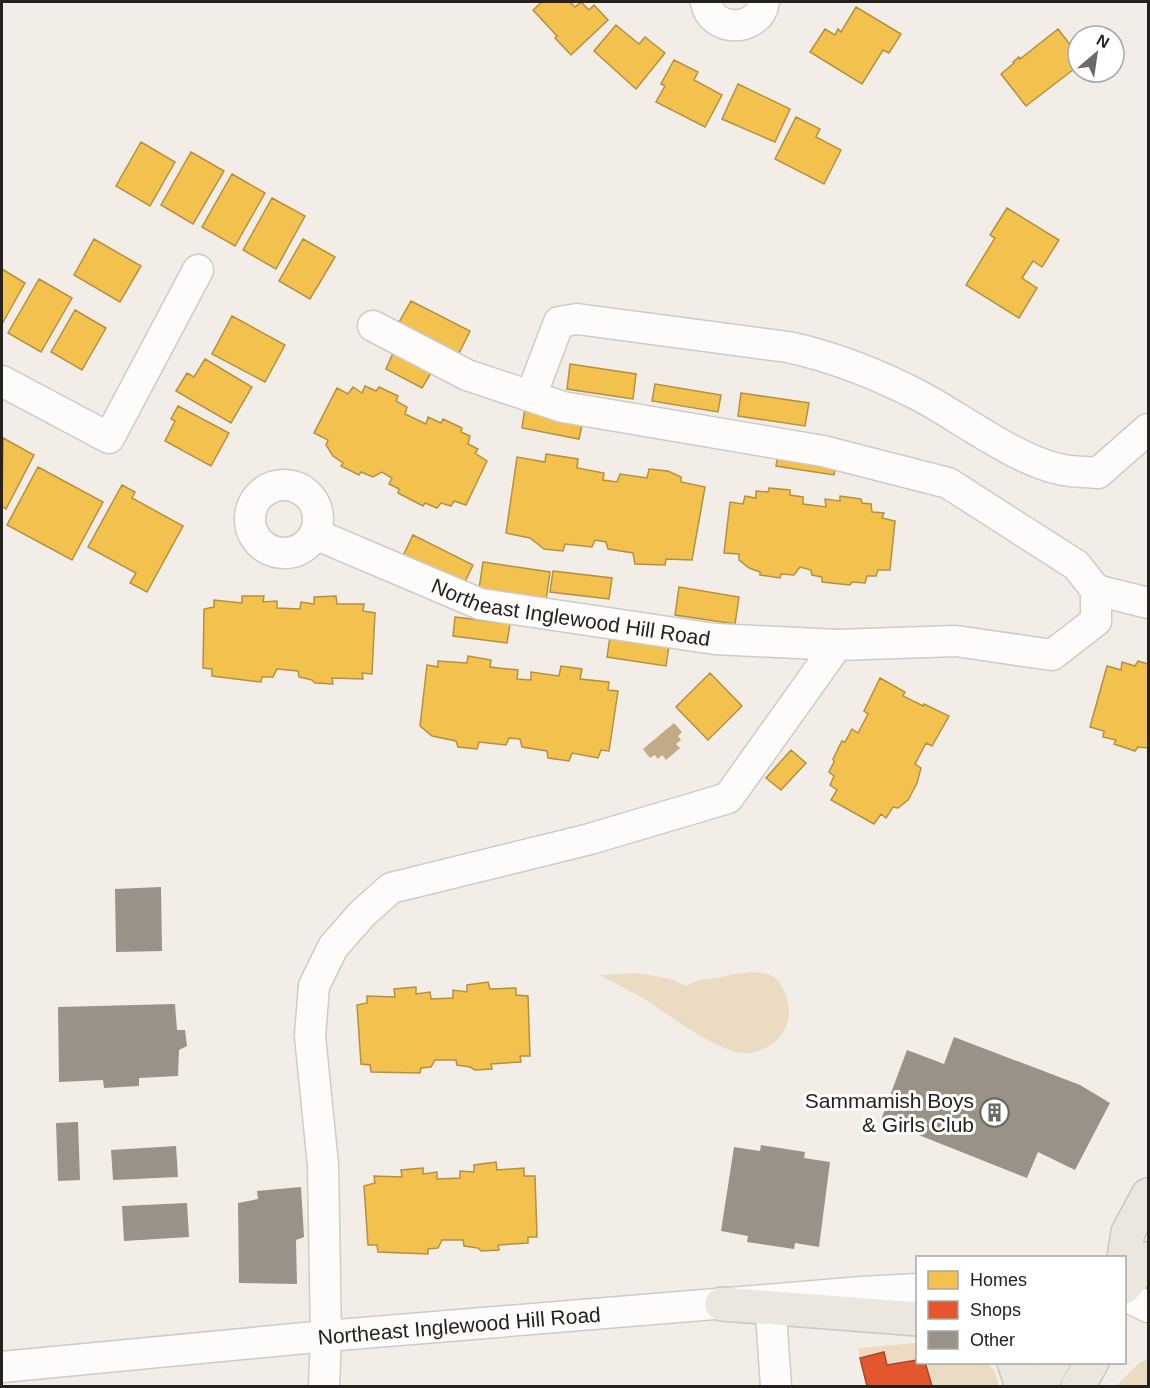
<svg xmlns="http://www.w3.org/2000/svg" width="1150" height="1388" viewBox="0 0 1150 1388" font-family="Arial,sans-serif">
<rect width="100%" height="100%" fill="#f2ede7"/>
<!-- green -->
<path fill="#ecdbc3" d="M638,973L671,979L686,986C697,978 709,980 721,977C734,974 754,970 767,974C776,976 782,985 785,993C797,1023 780,1048 749,1053C723,1057 667,1013 644,999C629,990 614,983 599,975Z
M917,1343V1360L887,1365L884,1352L860,1358L858,1348Z
M1148,1359V1386H1116L1139,1363Z
M925,1363H987L994,1371L999,1386H932Z"/>
<!-- water -->
<path fill="#c3aa86" d="M674,723L682,732L678,736L681,740L676,744L680,748L666,760L662,755L658,759L655,755L650,758L643,749Z"/>
<!-- homes -->
<path fill="#f2c14e" stroke="#b49140" stroke-width="1.5" d="M542,2H570L575,7L581,2L589,10L594,5L608,20L571,55L555,38L557,36L533,10Z
M856,7L901,34L889,53L883,50L862,84L810,52L825,29L835,35L838,29L841,32Z
M616,25L639,44L645,37L665,53L636,89L594,51Z
M1058,29L1078,55V66L1026,106L1001,74L1014,63L1013,62L1019,57L1020,59Z
M674,60L698,72L694,80L722,95L705,127L656,102L665,86L661,84Z
M738,84L790,109L775,142L722,119Z
M796,117L820,129L816,137L841,150L824,184L775,159Z
M141,142L175,162L150,206L116,186Z
M191,152L224,171L193,224L161,205Z
M232,174L265,193L235,246L202,227Z
M272,198L305,216L276,269L243,250Z
M1007,208L1059,240L1042,267L1033,261L1022,278L1037,288L1019,318L966,285L995,238L990,235Z
M94,239L141,266L120,302L74,275Z
M303,239L335,257L310,299L279,281Z
M2,269L25,283L2,324Z
M39,279L72,298L41,352L8,333Z
M411,301L470,331L458,355L398,324Z
M75,310L106,328L82,370L51,352Z
M232,316L285,345L265,382L212,354Z
M393,353L431,373L422,388L386,369Z
M205,359L252,387L231,423L176,391L187,373L194,377Z
M570,364L636,374L633,399L567,389Z
M655,384L721,395L718,412L652,401Z
M365,386L376,391L379,387L398,396L396,401L407,407L405,414L426,424L428,417L441,423L443,419L462,428L461,432L470,436L468,444L478,449L475,453L487,461L466,505L454,501L451,506L441,503L437,508L425,503L423,506L398,493L399,489L389,484L392,478L382,472L373,477L361,472L359,475L341,466L343,463L333,456L326,445L328,440L314,433L337,388L348,394L353,387L362,393Z
M741,393L809,403L805,426L738,416Z
M178,406L229,433L211,466L165,441L175,421L171,419Z
M525,408L583,420L579,439L522,428Z
M3,438L34,455L6,509L2,506Z
M779,447L837,456L834,475L776,466Z
M546,454L578,459L577,468L604,473L603,480L617,482L620,474L647,478L649,469L668,471L681,477V482L705,487L692,560L666,559L665,565L635,564L633,553L608,549L606,542L595,540L592,547L565,544L563,551L544,549L530,538L506,533L517,457L545,462Z
M38,467L103,502L72,560L7,525Z
M122,485L135,492L132,498L183,526L147,592L130,583L136,573L88,547Z
M769,488L790,490V495L803,497V504L826,507L825,499L840,501V496L861,499L862,503L871,504L872,512L884,513L882,518L895,521L890,570H878L876,576H867L865,583L852,582L850,585L822,582V577L812,575L811,570L800,567L794,575L781,574L780,578L760,575V572L749,568L739,560V554L724,553L730,502L743,504L745,496L756,498V491L768,492Z
M413,535L473,565L461,590L401,560Z
M483,562L550,572L546,600L479,589Z
M553,571L612,578L609,599L550,592Z
M679,587L739,597L735,624L675,615Z
M242,596H264L263,602L277,601V608L300,609L301,602L314,604V597L336,596L337,604H364L363,611L375,613L372,674L362,673L363,679L332,678L333,684L315,683L312,680L299,677L298,671L277,669L273,677H262L261,682L212,676V669L203,668L204,609L214,607V600L242,603Z
M455,617L510,624L507,643L453,636Z
M610,637L669,646L666,666L607,657Z
M468,656L491,660L490,667L518,670L517,679L531,680V672L559,676L561,666L582,669L580,679L609,682L608,690L618,691L609,751L601,750L598,758L572,753L569,761L548,758L547,751L522,747L520,739L509,738L506,745L479,742L477,749L458,747L456,741L432,736L420,726L427,665L438,667V661L467,663Z
M1138,661L1148,664V748L1138,747L1135,751L1114,744L1116,740L1103,737L1104,731L1090,727L1107,666L1121,670L1122,662L1135,666Z
M710,673L742,706L708,740L676,707Z
M880,678L905,692L903,696L923,706L924,704L949,716L932,746L926,743L915,764L921,768L917,783L908,800L898,808L893,807L886,818L881,814L874,824L831,800L837,790L830,785L834,776L829,772L834,762L833,759L842,741L845,742L852,729L858,733L868,714L864,711Z
M791,750L806,763L781,790L766,778Z
M488,982L490,989L516,988V995L528,996L530,1056H520L521,1062L491,1064L492,1069L475,1070L470,1067L457,1065L456,1060H435L431,1067L421,1068L420,1073L371,1072L370,1065L361,1064L357,1005L367,1003V996L395,997L394,989L416,987V994L430,992L431,999L453,998V990L467,992V985Z
M496,1162L497,1170L524,1168V1176H535L537,1237H528V1243L498,1245L499,1250L481,1251L478,1248L464,1246L463,1240H442L438,1248L428,1249V1254L378,1252L377,1245H368L364,1186L375,1183L374,1176L402,1177L401,1170L423,1168V1174L437,1172V1179L460,1178V1171L474,1172V1165Z"/>
<!-- shops -->
<path fill="#e4572e" stroke="#ab4729" stroke-width="1.5" d="M884,1352L887,1365L918,1360V1362H925L932,1386H867L860,1358Z"/>
<!-- building -->
<path fill="#999286" d="M161,887L162,951L116,952L115,889Z
M175,1004L177,1030H185L187,1046L179,1050L178,1076L139,1078V1086L104,1088L103,1080L59,1082L58,1007Z
M954,1037L1080,1085L1110,1103L1075,1170L1038,1152L1027,1178L881,1120L907,1050L944,1064Z
M78,1122L80,1180L58,1181L56,1123Z
M761,1145L805,1152L804,1158L830,1162L819,1247L795,1243L794,1249L747,1242L748,1236L721,1231L734,1147L760,1151Z
M176,1146L178,1177L113,1180L111,1150Z
M301,1187L304,1237L296,1240L297,1284L239,1283L238,1203L258,1199L257,1191Z
M187,1203L189,1237L124,1241L122,1206Z"/>
<g fill="none" stroke-linecap="round" stroke-linejoin="round">
<defs>
<g id="minor">
<path d="M706,2C711,33 759,33 764,2"/>
<path d="M2,381L109,438L198,270"/>
<path d="M531,396L559,322L577,319L788,347C835,357 877,374 920,396C963,419 1023,466 1070,471C1079,472 1089,472 1098,473L1148,429"/>
<circle cx="284" cy="519" r="34"/>
<path id="s1" d="M315,534L480,604L715,639L837,645"/>
<path d="M1096,590L1148,603"/>
<path d="M1124,1295L1148,1307"/>
<path d="M770,1300L776,1386"/>
<path id="s2" d="M2,1367L326,1336L862,1292L918,1289"/>
<path d="M324,1386L326,1336L323,1165L310,1036L314,986L333,947L362,914L391,888L590,839L728,798L837,645L956,641L1052,655L1096,621V590L1076,565L948,483L823,451L563,407L467,375L373,326"/>
</g>
<path id="major" d="M1124,1258L1128,1232L1148,1195
M1124,1287L1148,1259
M722,1304L918,1319
M1014,1362L1022,1386
M1040,1386L1053,1362
M1078,1386L1092,1362"/>
</defs>
<!-- minor casing -->
<use href="#minor" stroke="#cfcbc7" stroke-width="33"/>
<!-- major casing -->
<use href="#major" stroke="#cac8c5" stroke-width="36"/>
<!-- minor -->
<use href="#minor" stroke="#fdfcfb" stroke-width="30"/>
<!-- major -->
<use href="#major" stroke="#ebe6de" stroke-width="33"/>
</g>
<!-- icons -->
<defs>
<symbol id="building-ring" viewBox="-11 -11 22 22"><circle r="9.5" fill="#fff" stroke="#6d6964" stroke-width="1.5"/><path d="M-4-6H4V6H1V3H-1V6H-4ZM-2.5-4.3h1.7v1.8h-1.7ZM.8-4.3h1.7v1.8H.8ZM-2.5-1h1.7V.8h-1.7ZM.8-1h1.7V.8H.8Z" fill="#6d6964"/></symbol>
</defs>
<g fill-rule="evenodd">
<use href="#building-ring" x="978" y="1096" width="33" height="33"/>
</g>
<g text-anchor="middle" dominant-baseline="central" stroke-width="6" stroke-linejoin="round" paint-order="stroke">
<!-- street labels -->
<g font-size="21" fill="#25221e" stroke="#fff">
<text stroke="none"><textPath href="#s1" startOffset="270">Northeast Inglewood Hill Road</textPath></text>
<text stroke="none"><textPath href="#s2" startOffset="459">Northeast Inglewood Hill Road</textPath></text>
</g>
<!-- poi labels -->
<g font-size="21" fill="#25221e" stroke="#fff" text-anchor="end">
<text x="974" y="1100">Sammamish Boys<tspan x="974" dy="24">&amp; Girls Club</tspan></text>
</g>
</g>
<!-- border -->
<rect width="1150" height="1388" fill="none" stroke="#25221e" stroke-width="6"/>
<!-- legend -->
<rect x="916" y="1256" width="210" height="108" fill="#ffffff" stroke="#a8a7a5" stroke-width="1.5"/>
<rect x="928" y="1271" width="30" height="18" fill="#f2c14e" stroke="#a8a7a5" stroke-width="1.5"/>
<text x="970" y="1286" font-size="18" fill="#25221e">Homes</text>
<rect x="928" y="1301" width="30" height="18" fill="#e4572e" stroke="#a8a7a5" stroke-width="1.5"/>
<text x="970" y="1316" font-size="18" fill="#25221e">Shops</text>
<rect x="928" y="1331" width="30" height="18" fill="#999286" stroke="#a8a7a5" stroke-width="1.5"/>
<text x="970" y="1346" font-size="18" fill="#25221e">Other</text>
<!-- north arrow -->
<g transform="translate(1096 54) rotate(29)"><circle r="28" fill="#ffffff" stroke="#a8a7a5" stroke-width="1.5"/>
<path d="M0-4.5L10 22L0 15L-10 22Z" fill="#6d6964"/>
<text y="-9" font-size="16" font-weight="bold" text-anchor="middle" fill="#25221e">N</text>
</g>
</svg>
